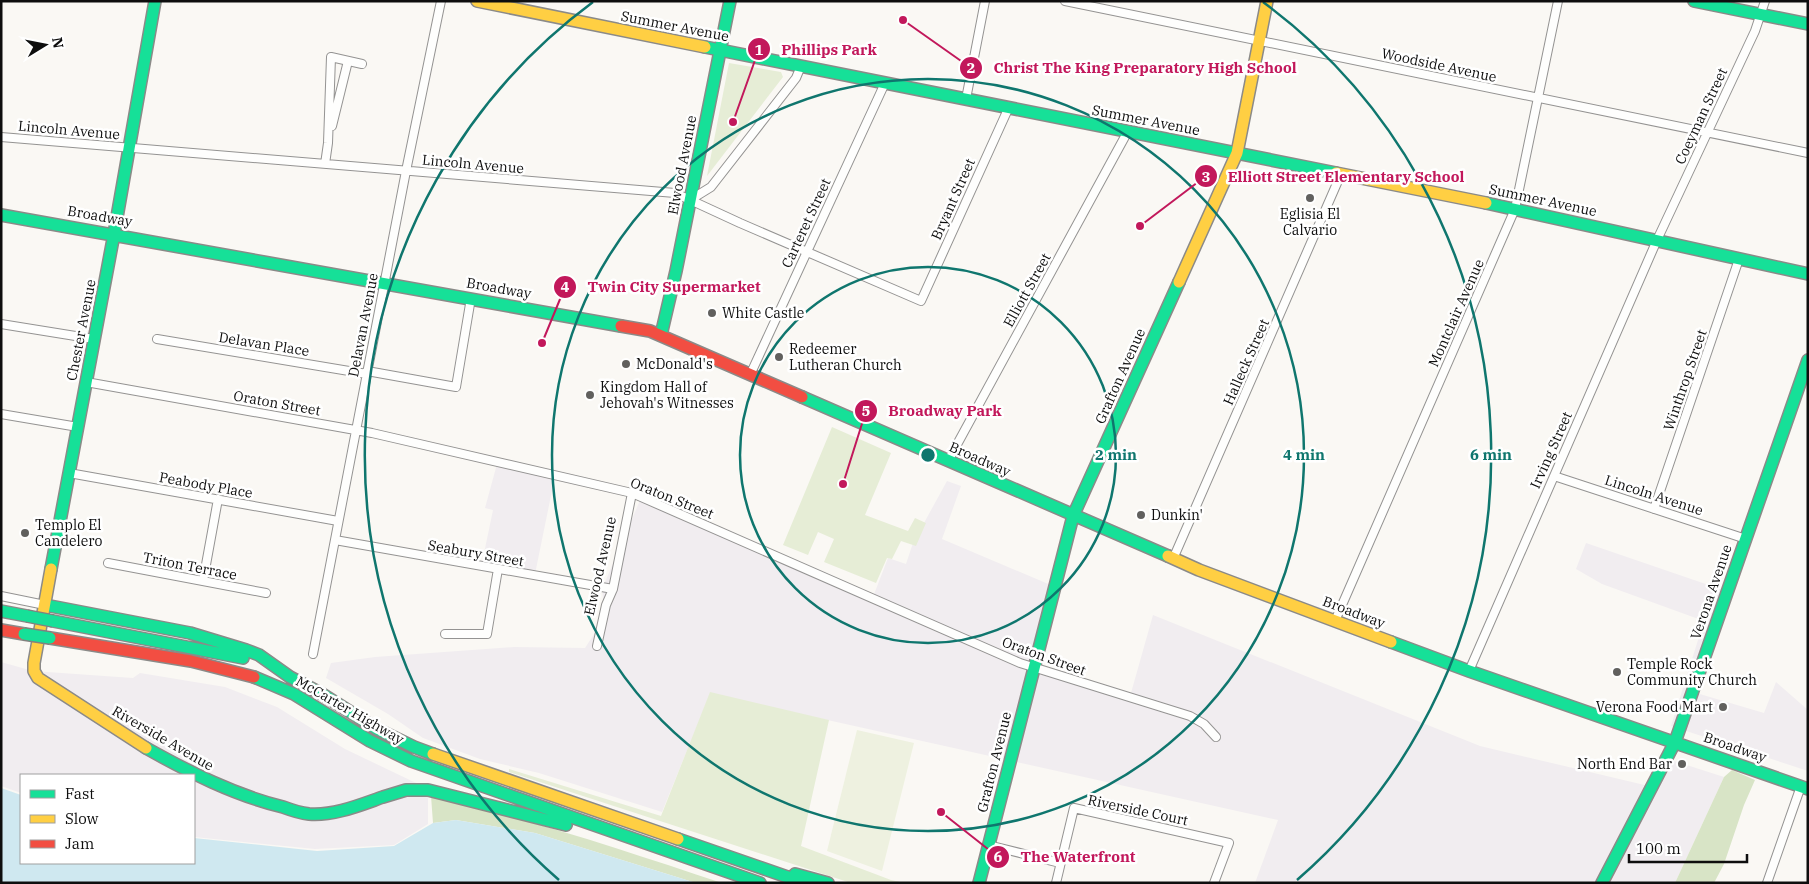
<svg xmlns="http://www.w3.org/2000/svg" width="1809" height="884" viewBox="0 0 1809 884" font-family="'IBM Plex Serif',serif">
<rect width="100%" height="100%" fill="#faf8f4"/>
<!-- industrial -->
<path fill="#f1edf0" d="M497,464L555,476L535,574L482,563L493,510L485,508Z
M947,481L961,486L942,539L1053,586L1033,668L1129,700L1153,615L1480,746L1653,787L1668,759L1724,777L1675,883H1255L1278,820L710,694L662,812L539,773L480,759L423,738L388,714L326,678L331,663L375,657L514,647L585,648L605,617L602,589L641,498L873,597L888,558L906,564L913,543Z
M1586,543L1729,592L1693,692L1764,713L1776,682L1808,710V771L1671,726L1704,621L1602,584L1576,569Z
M1,662L33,671L133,678L140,673L225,687L277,707L345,749L414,782L428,787V824L394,845L315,849L194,837V775H21V793L1,786Z"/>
<!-- green -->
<path fill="#e6edd6" d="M729,63L781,72L783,77L707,176Z
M832,427L891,453L865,515L908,531L915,518L926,523L916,546L901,541L892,559L887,558L876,583L824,562L834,539L818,532L808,555L783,545Z
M710,692L829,720L801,846L891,880L905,883H851L509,772V769L661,816Z"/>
<!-- forest -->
<path fill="#d8e4c6" d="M1732,770L1755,780L1744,805L1724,864L1714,883H1675L1724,777Z
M431,796C530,819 626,851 722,883H696L535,833L456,820L433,823Z"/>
<!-- pitch -->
<path fill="#eef1e0" d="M857,730L914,743L882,871L827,851Z"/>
<!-- water -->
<path fill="#cfe8f0" d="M1,788L21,795V863H194V838L317,851L394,846L433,823L456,820L535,833L696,883H1Z"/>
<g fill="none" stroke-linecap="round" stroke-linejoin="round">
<defs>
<path id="street" d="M1065,1L1808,153
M966,99L985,1
M332,126L348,61
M1,137L675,193L740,223L921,301L1009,107
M325,164L328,143L331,57L362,64
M690,200L711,187L796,78L801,66
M1,324L94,339
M157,339L367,374
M367,371L456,387L471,298
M750,375L885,83
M86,382L372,433L632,493L1020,663L1190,716L1204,724L1216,737
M1,414L78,427
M948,461L1128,131
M69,473L338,521
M1554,476L1746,539
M1654,509L1739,259
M335,540L613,589
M1173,559L1341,174
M108,563L266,593
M203,581L218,499
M1,596L45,605
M1335,621L1515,209L1558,1
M445,634H487L498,569
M597,646L606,605L613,589L632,493
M313,654L406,171L441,1
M1469,671L1657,240L1755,31L1765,1
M988,845L1060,863
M1056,883L1074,808L1229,843L1214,883
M1767,883L1801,786"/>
<path id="fast" d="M1694,1L1808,24
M705,47L1336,173
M1486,203L1808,274
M1,215L621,326
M661,335L676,271L730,1
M802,397L1168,556
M51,569L114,234L155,1
M45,605L190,633L246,650L259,655L290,677L322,694L377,729L414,747L433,754
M1,611L27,616
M53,621L243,658
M1391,642L1469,671L1808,789
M254,677L294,694L370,741L411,761L760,883
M146,748C189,772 234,795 283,807C291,810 300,813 309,814C334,816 360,805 383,797
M383,797L406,790H428L566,825
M678,839L805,883
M795,874L828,883
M979,883L1073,516L1179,282
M1602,883L1675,742L1808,360"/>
<path id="slow" d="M477,1L705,47
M1336,173L1486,203
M1179,282L1237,153L1267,1
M1168,556L1199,570L1391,642
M51,569L34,663V671L38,678L146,748
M433,754L678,839"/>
<path id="jam" d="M621,326L650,331L802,397
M1,630L24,634
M50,638L191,661L254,677"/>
</defs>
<!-- street casing -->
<use href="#street" stroke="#949392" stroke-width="10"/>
<!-- fast casing -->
<use href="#fast" stroke="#8b8a88" stroke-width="14"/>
<!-- slow casing -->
<use href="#slow" stroke="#8b8a88" stroke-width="14"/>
<!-- jam casing -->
<use href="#jam" stroke="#8b8a88" stroke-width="14"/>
<!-- street -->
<use href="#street" stroke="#fefefd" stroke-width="8"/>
<!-- fast -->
<use href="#fast" stroke="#16e098" stroke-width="11"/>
<!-- slow -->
<use href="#slow" stroke="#ffcf43" stroke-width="11"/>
<!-- jam -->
<use href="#jam" stroke="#f24e42" stroke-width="11"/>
<defs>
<path id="fast-bridge" d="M27,616L53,621
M24,634L50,638"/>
</defs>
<!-- fast-bridge casing -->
<use href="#fast-bridge" stroke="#82817f" stroke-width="14" stroke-linecap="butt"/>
<!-- fast-bridge -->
<use href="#fast-bridge" stroke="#16e098" stroke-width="11"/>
</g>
<!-- distance rings -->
<g fill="none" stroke="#0f766e" stroke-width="2.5">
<circle cx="928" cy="455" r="188"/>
<circle cx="928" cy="455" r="376"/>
<path d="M559 880A563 563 0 0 1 593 2M1263 2A563 563 0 0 1 1297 880"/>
</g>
<!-- markers -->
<g fill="#61605e" stroke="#fff" stroke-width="2">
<circle cx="1310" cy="198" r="5"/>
<circle cx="712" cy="313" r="5"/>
<circle cx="779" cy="357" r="5"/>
<circle cx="626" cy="364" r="5"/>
<circle cx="590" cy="395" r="5"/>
<circle cx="1141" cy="515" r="5"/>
<circle cx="25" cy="533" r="5"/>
<circle cx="1617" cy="672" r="5"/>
<circle cx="1723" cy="707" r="5"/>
<circle cx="1682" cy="764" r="5"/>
</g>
<g text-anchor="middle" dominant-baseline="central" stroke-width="5" stroke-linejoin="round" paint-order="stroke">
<!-- street labels -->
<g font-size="14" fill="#0e0e0e" stroke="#fff">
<text transform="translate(675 26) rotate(11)">Summer Avenue</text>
<text transform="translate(1439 65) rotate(12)">Woodside Avenue</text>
<text transform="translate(1701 116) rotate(-65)">Coeyman Street</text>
<text transform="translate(1146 120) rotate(11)">Summer Avenue</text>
<text transform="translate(69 130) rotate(5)">Lincoln Avenue</text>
<text transform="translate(473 164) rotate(5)">Lincoln Avenue</text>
<text transform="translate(682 165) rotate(-79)">Elwood Avenue</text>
<text transform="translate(953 199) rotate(-66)">Bryant Street</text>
<text transform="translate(1543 200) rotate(12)">Summer Avenue</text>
<text transform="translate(100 216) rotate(10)">Broadway</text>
<text transform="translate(806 223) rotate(-65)">Carteret Street</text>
<text transform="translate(499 288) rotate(10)">Broadway</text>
<text transform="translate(1027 290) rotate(-61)">Elliott Street</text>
<text transform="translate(1456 313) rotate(-66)">Montclair Avenue</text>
<text transform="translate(363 325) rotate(-79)">Delavan Avenue</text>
<text transform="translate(81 330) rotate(-79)">Chester Avenue</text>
<text transform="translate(264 344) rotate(9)">Delavan Place</text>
<text transform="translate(1246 362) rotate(-66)">Halleck Street</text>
<text transform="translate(1120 376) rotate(-66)">Grafton Avenue</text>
<text transform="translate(1685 380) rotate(-71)">Winthrop Street</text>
<text transform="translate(277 403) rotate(10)">Oraton Street</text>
<text transform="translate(1551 450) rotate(-66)">Irving Street</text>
<text transform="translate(980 459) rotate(24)">Broadway</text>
<text transform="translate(206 485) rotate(10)">Peabody Place</text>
<text transform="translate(1654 495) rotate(18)">Lincoln Avenue</text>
<text transform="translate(672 498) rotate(22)">Oraton Street</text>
<text transform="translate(476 553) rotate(10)">Seabury Street</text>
<text transform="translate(190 566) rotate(11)">Triton Terrace</text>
<text transform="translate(600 566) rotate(-77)">Elwood Avenue</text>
<text transform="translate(1711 592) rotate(-71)">Verona Avenue</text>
<text transform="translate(1354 612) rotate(21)">Broadway</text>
<text transform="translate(1044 656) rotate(20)">Oraton Street</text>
<text transform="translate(350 710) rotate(30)">McCarter Highway</text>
<text transform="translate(163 738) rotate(30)">Riverside Avenue</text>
<text transform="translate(1735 747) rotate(19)">Broadway</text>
<text transform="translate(994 762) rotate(-76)">Grafton Avenue</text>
<text transform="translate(1138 810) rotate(12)">Riverside Court</text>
</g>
<!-- poi labels -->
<g font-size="14" fill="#0e0e0e" stroke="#fff" text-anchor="start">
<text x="1310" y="214" text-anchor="middle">Eglisia El<tspan x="1310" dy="16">Calvario</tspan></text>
<text x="722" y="313">White Castle</text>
<text x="789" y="349">Redeemer<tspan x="789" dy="16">Lutheran Church</tspan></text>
<text x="636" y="364">McDonald's</text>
<text x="600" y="387">Kingdom Hall of<tspan x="600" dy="16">Jehovah's Witnesses</tspan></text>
<text x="1151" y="515">Dunkin'</text>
<text x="35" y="525">Templo El<tspan x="35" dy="16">Candelero</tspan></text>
<text x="1627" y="664">Temple Rock<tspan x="1627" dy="16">Community Church</tspan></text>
<text x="1713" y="707" text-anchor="end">Verona Food Mart</text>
<text x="1672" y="764" text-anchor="end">North End Bar</text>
</g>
</g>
<circle cx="928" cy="455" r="8" fill="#0f766e" stroke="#fff" stroke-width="2.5"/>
<g font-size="15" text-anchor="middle" font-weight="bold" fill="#0f766e" stroke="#fff" stroke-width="5" stroke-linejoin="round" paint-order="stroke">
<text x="1116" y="460">2 min</text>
<text x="1304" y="460">4 min</text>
<text x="1491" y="460">6 min</text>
</g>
<!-- callouts -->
<path fill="none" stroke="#c2185b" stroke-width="2" d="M733 122L759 49M903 20L971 68M1140 226L1206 176M542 343L565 287M843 484L866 411M941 812L998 857"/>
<g fill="#c2185b" stroke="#fff" stroke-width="2">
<circle cx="733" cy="122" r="5"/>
<circle cx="903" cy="20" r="5"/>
<circle cx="1140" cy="226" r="5"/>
<circle cx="542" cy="343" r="5"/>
<circle cx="843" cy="484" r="5"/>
<circle cx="941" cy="812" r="5"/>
<circle cx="759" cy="49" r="12"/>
<circle cx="971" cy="68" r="12"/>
<circle cx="1206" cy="176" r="12"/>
<circle cx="565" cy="287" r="12"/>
<circle cx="866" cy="411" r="12"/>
<circle cx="998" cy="857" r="12"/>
</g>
<g font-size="15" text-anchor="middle" font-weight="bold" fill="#fff">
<text x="759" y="55">1</text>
<text x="971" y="73">2</text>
<text x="1206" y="182">3</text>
<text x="565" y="292">4</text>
<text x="866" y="416">5</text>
<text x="998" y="862">6</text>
</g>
<g font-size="15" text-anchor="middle" font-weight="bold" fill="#c2185b" stroke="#fff" stroke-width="5" stroke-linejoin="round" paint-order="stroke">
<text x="829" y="55">Phillips Park</text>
<text x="1145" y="73">Christ The King Preparatory High School</text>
<text x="1346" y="182">Elliott Street Elementary School</text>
<text x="674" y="292">Twin City Supermarket</text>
<text x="945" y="416">Broadway Park</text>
<text x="1078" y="862">The Waterfront</text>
</g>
<!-- border -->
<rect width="1809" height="884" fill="none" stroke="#0e0e0e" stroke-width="5"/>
<!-- legend -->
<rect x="20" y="774" width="175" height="90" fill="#ffffff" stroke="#9f9f9f"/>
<rect x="30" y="790" width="25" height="8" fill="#16e098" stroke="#9f9f9f"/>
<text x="65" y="799" font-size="15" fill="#0e0e0e">Fast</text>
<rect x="30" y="815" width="25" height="8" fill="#ffcf43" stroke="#9f9f9f"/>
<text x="65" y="824" font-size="15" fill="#0e0e0e">Slow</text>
<rect x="30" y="840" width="25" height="8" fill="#f24e42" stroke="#9f9f9f"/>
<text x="65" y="849" font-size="15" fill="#0e0e0e">Jam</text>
<!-- north arrow -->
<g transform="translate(45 45) rotate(80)" stroke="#ffffff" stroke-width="4" paint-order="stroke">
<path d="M0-4L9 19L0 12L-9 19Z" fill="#0e0e0e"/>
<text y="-8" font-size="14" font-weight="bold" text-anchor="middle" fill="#0e0e0e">N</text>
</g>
<!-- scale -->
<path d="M1629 854v8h118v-8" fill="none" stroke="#0e0e0e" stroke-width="2.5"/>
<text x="1636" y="854" font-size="15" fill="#0e0e0e" stroke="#ffffff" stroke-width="4" paint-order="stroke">100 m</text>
</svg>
